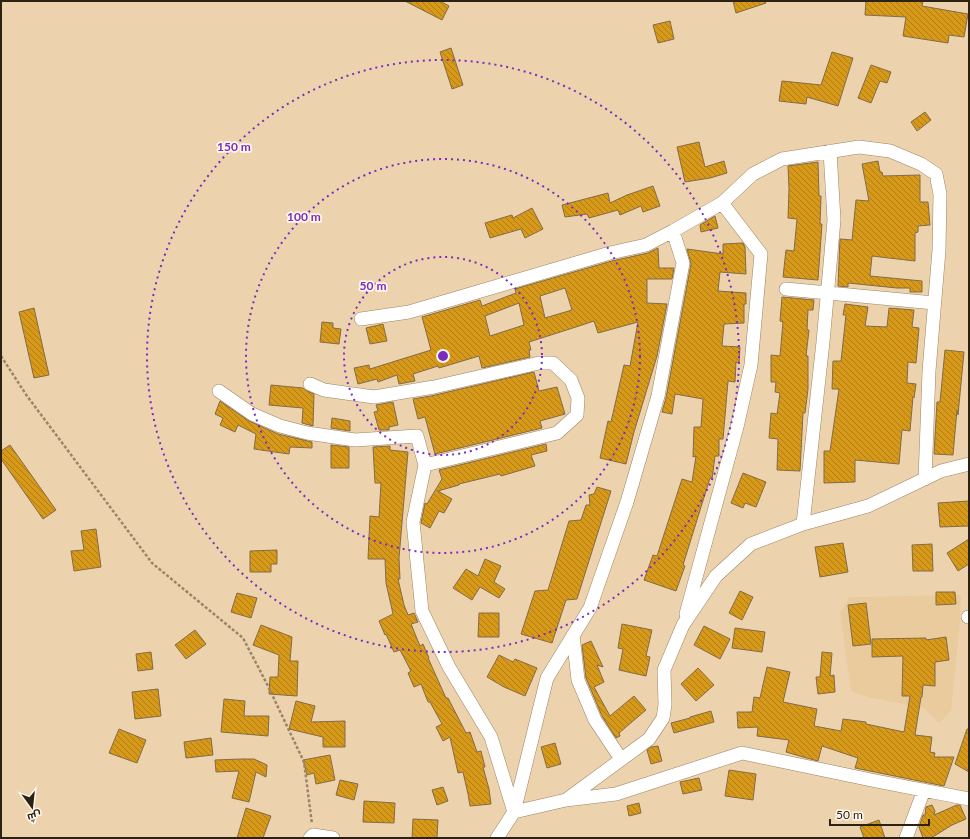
<svg xmlns="http://www.w3.org/2000/svg" width="970" height="839" viewBox="0 0 970 839" font-family="Lato,Cairo,sans-serif">
<defs>
<pattern id="building-back-hatch" width="6" height="6" patternUnits="userSpaceOnUse"><rect width="6" height="6" fill="#d7991a"/><path d="M-1 5l2 2M0 0l6 6M5-1l2 2" fill="none" stroke="#af7c16"/></pattern>
</defs>
<rect width="100%" height="100%" fill="#edd3ad"/>
<!-- built -->
<path fill="#e9cb9e" d="M961,595L960,621L951,711L939,723L924,708L867,697L851,691L840,613L849,597Z"/>
<!-- building -->
<path fill="url(#building-back-hatch)" stroke="#826b48" fill-rule="evenodd" d="M405,1H440L449,6L442,20Z
M733,1H765L766,3L736,13Z
M866,1H923L922,6L968,14L964,37L949,35L948,43L903,36L906,17L865,15Z
M670,21L674,39L658,43L653,25Z
M451,48L463,85L452,89L440,52Z
M832,52L853,58L838,106L807,97L806,104L779,101L782,81L821,85Z
M871,65L891,72L887,83L880,81L871,103L858,98Z
M925,112L931,120L917,131L911,122Z
M699,142L705,167L724,161L727,173L710,178L685,182L677,147Z
M878,161L880,172H882L883,176L920,175V202H928L930,225L918,226V232L915,233V261L872,256L870,276L922,281V292H910V288H897L848,283V287L838,286L840,239L852,240L856,200L869,201L862,164Z
M818,162L819,196H821L820,224H822L818,280L783,277L786,250L794,251L797,219L788,218L789,189L788,166Z
M653,186L660,206L643,212L641,206L620,215L618,210L589,218L587,214L565,217L562,205L608,193L610,203L627,195Z
M532,208L543,229L525,238L521,229L490,238L485,223L512,215L513,218Z
M715,216L718,228L701,232L700,225Z
M743,243L745,247L746,274L720,272L718,291L746,293V304H744V323L724,324L722,346L740,347L739,363L736,362L735,382L728,381L723,439H719V456H715L712,479L710,478L683,565L685,566L676,591L644,580L653,555L657,556L682,479L692,482L696,456L693,457L694,427H701L703,399L675,394L672,414L662,412L666,398L691,264L687,249L723,254V244Z
M658,248L659,268H674L672,279H647V303L667,304L657,356L634,432L626,464L600,458L608,421L611,422L624,365L630,366L638,322L598,333L594,321L579,326L529,342L531,350H529L530,357L482,368L479,356L439,368L438,366L413,374L415,381L399,384L397,375L378,382L377,379L358,384L354,368L369,365L370,369L431,350L422,317L480,300L482,306L516,293L515,289L612,261L648,253ZM565,288L572,310L545,318L540,296ZM519,303L524,325L490,336L485,316Z
M782,297L814,300L813,310H808L807,330H809L806,356H808V389L805,413H803L800,471L777,470L778,439L769,438L771,413L777,414L780,393L775,392L776,382H771V355L780,356L783,322L780,321Z
M845,304L868,307L865,326L887,327L889,308L914,310L912,327L919,328L916,363L908,362L907,383L916,384L914,398L913,397L910,431L902,430L899,464L855,460V482L824,483V451H830L839,389H832L833,361H841L846,315H843Z
M34,308L49,375L34,378L19,312Z
M322,322L333,323V328L341,329L339,344L320,342Z
M383,324L387,341L370,344L366,328Z
M945,350L964,352L958,415L957,410L953,455L934,454L937,402H940Z
M534,372L539,391L557,387L565,414L540,421L542,428L435,454L425,417L418,419L413,399L431,396Z
M271,385L303,388L307,391L314,394L313,426L302,423L303,408L269,405Z
M220,401L249,421L278,434L312,442V448L290,447L289,454L254,449L256,434L238,425L235,432L220,425L223,418L215,414Z
M393,402L398,425L389,427V430H379L374,412L378,411L376,405Z
M332,418L350,421V431L331,428Z
M546,444L547,451L531,455L535,466L501,476L500,474L459,484V485L438,491L452,499L444,513L439,511L430,528L421,523L425,503L427,504L442,479L439,470Z
M10,445L56,510L43,519L1,459V451Z
M331,445L349,447V468H331Z
M390,446V450L408,452L399,558L400,579H398L404,605L408,615L414,613L418,622L411,624L420,646L423,644L429,658H428L446,698H448L466,733L470,732L477,752L481,751L485,767H483L489,789L491,804L470,806L468,794L463,772L458,773L450,737L443,741L436,727L442,724L430,702H428L421,684L414,687L408,673L411,671L400,650L394,652L386,634L385,635L379,621L393,614L386,583L385,559H368L370,516L379,517L381,483H375L373,447Z
M743,473L766,482L756,507L745,503L743,508L731,503Z
M597,487L611,491L577,599L566,600L552,643L521,634L535,591L548,590L569,521L581,520L586,505H590L589,495L594,494Z
M969,501V526L940,527L938,503Z
M96,529L101,567L74,571L71,551L84,550L81,531Z
M969,539V564L958,571L947,553Z
M843,543L848,572L820,577L815,547Z
M932,544L933,571H913L912,545Z
M277,550V564H271V572H250V551Z
M485,559L501,566L494,582L505,589L499,598L480,587L472,600L453,588L466,569L478,576Z
M740,591L753,597L742,620L729,613Z
M936,592H955L956,604L936,605Z
M237,593L257,598L251,618L231,612Z
M866,603L871,644L853,646L848,605Z
M479,613H499V637H478Z
M622,624L652,630L646,656L650,657L646,676L619,670L623,649L618,648Z
M261,625L292,637L290,661H298L297,696L269,694L270,677H278L279,655L253,645Z
M704,626L730,639L720,659L694,645Z
M735,628L765,632L762,652L732,648Z
M195,630L206,644L186,659L175,645Z
M946,637L949,660L935,662V686L923,685L922,697H921L915,735L932,737L930,752L935,753L934,757H954L944,786L855,768L858,758L822,746L818,761L803,757L786,752L789,740L757,736L758,727L738,728L737,712H752L754,697L760,698L767,667L790,672L783,702L817,709L814,726L841,731L843,719L866,722V724L904,732L910,696H902L903,656L872,657V639L926,638V640Z
M591,641L603,667L597,665L604,682L594,687L610,716L634,696L646,710L619,733L620,736L616,738L602,716L586,678L582,645Z
M151,652L153,669L138,671L136,654Z
M822,652L832,653L830,676L834,675L835,692L818,694L816,677H820Z
M499,655L513,662L515,659L537,668L525,696L504,687L487,677Z
M698,668L714,685L696,701L681,684Z
M158,689L161,716L135,719L132,692Z
M224,699L245,701L244,716H269L268,736L221,732Z
M296,701L315,706L311,722L345,721V747H323V737L289,729Z
M711,711L714,722L674,733L671,723L690,718V717Z
M119,729L146,740L137,763L109,753Z
M967,729H969V772L955,764Z
M211,738L213,755L186,758L184,742Z
M555,743L561,764L547,768L541,747Z
M658,746L662,761L651,764L647,750L651,747Z
M330,755L335,780L316,784L314,773L307,775L303,760Z
M240,759H254L267,765L266,777L256,772L249,802L232,798L239,771L216,772L215,760Z
M729,770L756,774L753,800L725,796Z
M699,778L702,790L683,794L680,782Z
M340,780L358,784L354,800L336,795Z
M443,787L448,801L437,805L432,790Z
M364,801L395,803L394,823L363,822Z
M639,803L641,813L629,816L627,806Z
M932,805L935,811L934,815L957,805H960L966,819L952,825L931,838H923L919,827L923,815H925L926,807Z
M246,808L271,816L263,838H237Z
M413,819L438,820L437,838H412Z
M879,820L885,838H864L860,827Z"/>
<g fill="none" stroke-linecap="round" stroke-linejoin="round">
<defs>
<path id="street" d="M786,289L934,303
M361,319L409,312L610,253L646,245L673,231L722,203L753,174L782,159L859,147L890,151L921,164L936,174L940,194L939,250L929,371L925,479
M310,384L324,390L374,397L434,387L539,363H553L571,380L578,398L577,415L557,433L425,465L413,522L422,611L449,667L491,737L514,812
M219,391L252,414L280,426L307,433L355,440L417,436L425,465
M803,524L823,342L834,220L830,151
M686,614L737,427L751,365L761,254L722,203
M968,617H969
M573,635L578,680L595,720L621,759
M566,800L616,794L742,753L876,781L969,799
M514,812L547,678L590,608L627,502L658,396L683,263L673,231
M310,838L313,835L333,838
M497,838L514,812L566,800L649,739L663,718L665,705L664,670L683,625L716,576L751,544L803,524L868,506L941,471L969,464
M906,838L924,790"/>
</defs>
<!-- street casing -->
<use href="#street" stroke="#9b8460" stroke-width="14"/>
<!-- path -->
<path stroke="#98856a" stroke-width="2.5" stroke-dasharray="3 2" stroke-linecap="butt" d="M1,356L27,396L152,563L243,638L267,684L304,762L312,824"/>
<!-- street -->
<use href="#street" stroke="#fff" stroke-width="13"/>
</g>
<!-- distance rings -->
<g fill="none" stroke="#7b2cbf" stroke-width="2" stroke-dasharray="2 4">
<circle cx="443" cy="356" r="99"/>
<circle cx="443" cy="356" r="197"/>
<circle cx="443" cy="356" r="296"/>
</g>
<circle cx="443" cy="356" r="6" fill="#7b2cbf" stroke="#fff7eb" stroke-width="2"/>
<g font-size="12" text-anchor="middle" font-weight="bold" fill="#7b2cbf" stroke="#fff7eb" stroke-width="3.5" stroke-linejoin="round" paint-order="stroke">
<text x="234" y="151">150 m</text>
<text x="304" y="221">100 m</text>
<text x="373" y="290">50 m</text>
</g>
<!-- border -->
<rect width="970" height="839" fill="none" stroke="#2c2214" stroke-width="4"/>
<!-- north arrow -->
<g transform="translate(32 807) rotate(165)" stroke="#fff7eb" stroke-width="3" paint-order="stroke">
<path d="M0-3L7 15L0 10L-7 15Z" fill="#2c2214"/>
<text y="-6" font-size="11" font-weight="bold" text-anchor="middle" fill="#2c2214">ش</text>
</g>
<!-- scale -->
<path d="M830 819v6h99v-6" fill="none" stroke="#2c2214" stroke-width="2"/>
<text x="836" y="819" font-size="12" fill="#2c2214" stroke="#fff7eb" stroke-width="3" paint-order="stroke">50 m</text>
</svg>
